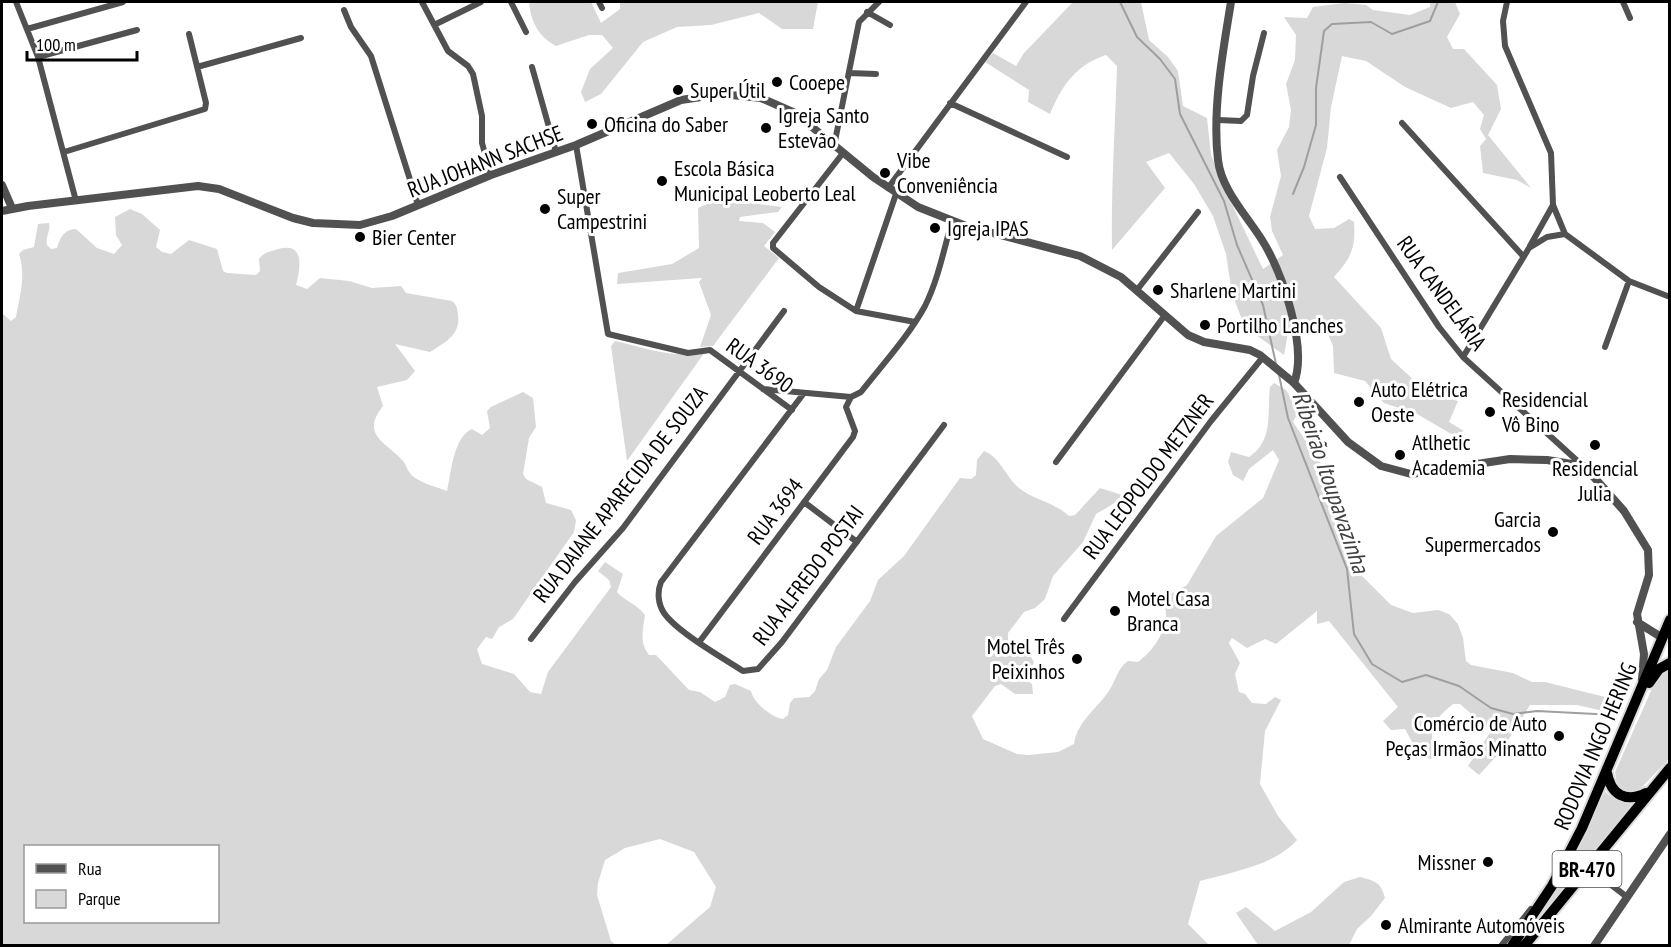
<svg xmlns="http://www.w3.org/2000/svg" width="1671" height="947" viewBox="0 0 1671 947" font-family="'PT Sans Narrow',sans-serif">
<rect width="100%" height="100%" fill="#fff"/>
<!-- green -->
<path fill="#d8d8d8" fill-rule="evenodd" d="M529,2H591L601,23L620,9V2H818L813,29H782L759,13L711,25L677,27L643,42L601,94L585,102L581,92L590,69L613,48L602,35H589L556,46C538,36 531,22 529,2Z
M1073,2H1141L1149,40L1168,57L1178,71L1183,106L1207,118L1211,155L1226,192L1263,269L1283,255L1272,231L1270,217L1281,176L1277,150L1289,127L1291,110L1286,84L1295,60L1296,35L1284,17L1307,18L1313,7L1344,3L1366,5L1373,10L1410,15L1430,7V2H1455L1460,14L1447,37L1453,49H1464L1497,85L1501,109L1488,135L1531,188L1517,180L1483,173L1480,146L1486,139L1480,129L1484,115L1473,102L1451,108L1405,87L1366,61L1342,56L1331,107L1327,148L1309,216L1315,229L1334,228L1349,219L1354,222C1356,248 1351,258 1334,277L1381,328L1391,359L1416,382L1447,398L1458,401L1449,422L1464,431L1453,435L1417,414L1384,403L1365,381L1334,373L1333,346L1322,320L1288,333L1284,355L1245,327L1232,294L1226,254L1213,216L1194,184L1169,153L1146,162L1165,188L1112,250C1111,189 1115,128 1117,66L1106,55C1076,65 1062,85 1050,114L1028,102L1029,90L985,62L993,53L1016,66L1024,53Z
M719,199L782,207L778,212L740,217L739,221L763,223L775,232L764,246L779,258L713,346L700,347L711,315L699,282L702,278L617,284L618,273L672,264L699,248L698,208Z
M130,209L142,214L160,230L156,247L162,252L171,254L189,240L217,249L223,271L227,273L256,275L260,271L259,259C263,253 268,252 275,250C305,240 301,266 296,285L307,289L320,278L349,281L372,288L401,286L406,293L452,301C457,305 457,308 458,314C461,335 445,342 430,352L395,344L415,371L407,380L377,387L383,406C360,435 386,442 403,461C406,464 407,470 410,473C416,482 437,487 447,491C451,474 453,437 472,429L482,435L490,428L487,411L491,407L523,392L533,398L536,427L529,438L523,474L526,479L542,487L546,503L571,510L576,520L574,532L513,619L499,627L492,639L486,637L477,649L482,664L514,674L530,692L541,694L548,672L611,587L609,580L598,571L605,562L623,574L617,592C626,602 637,604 645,615C643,630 639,642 649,655H656L689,690L700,692L715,702L725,697L730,685L735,684L751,691C753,702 772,718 783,719L788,715L790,703L794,698L809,697L815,691L819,679L827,670L836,647L870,601L878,580L904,556L960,478L971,479L976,475L977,460L984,451C1001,458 1005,476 1019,488C1034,500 1054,502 1069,516L1075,515L1100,488L1122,495L1113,504L1096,514L1083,542L1053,576L1045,599L1035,608L1024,612L1008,633V645L1029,654L1034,662L1031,671L1019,674L1032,684L1033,694H1015L1001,684L995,686L972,716L983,739L1017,754L1029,755L1058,752L1074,744C1078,719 1098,709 1110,689C1117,678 1117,669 1128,661L1138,662C1156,649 1174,621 1162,599L1187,585L1216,536L1263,498L1279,460L1273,450L1249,469L1243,481L1233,475L1228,462L1231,452L1249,457C1274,441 1267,412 1270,387L1274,383L1286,390L1299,411L1293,422L1323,466L1319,473L1330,499L1338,507L1342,531L1354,552L1361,575L1391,605L1413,613L1438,610L1449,614L1458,624L1463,638L1466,661L1471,665L1513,673L1532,682H1545L1609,698L1608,706L1599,710L1577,705H1530L1502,750L1479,775L1468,766L1491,731L1460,704H1453C1433,721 1427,728 1436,753L1431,759L1420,756L1405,729L1391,730L1383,721L1398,707L1329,621L1317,624V611L1276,644L1265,639L1247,648L1232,638L1229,643L1240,663L1235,674L1239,692L1245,694L1252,703L1266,704L1275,697L1281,700L1265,731L1260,784L1278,816L1297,840C1275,865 1232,872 1200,881L1188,924L1209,945H666L710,907L716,887L694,852L660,839L625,848L605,860L598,883L597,895L611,941L616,945H2V313L11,321L16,317C20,295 26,276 19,254L23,250L34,247L38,224L49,223C51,231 45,237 47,245L51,249L57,248C60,238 64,229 76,229L97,248L114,254L122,245L116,235L115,217ZM218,846V922H26V846Z
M615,341C645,348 675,359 705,352L627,461L611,346Z
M1669,668V759L1640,789L1626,793L1617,785L1615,772L1655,682Z
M1605,792L1614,799L1632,805L1519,946L1551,895Z
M1360,877C1375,881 1381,882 1385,898L1371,916L1357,929L1349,945H1258L1236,913L1246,907L1275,931L1311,912L1344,882Z"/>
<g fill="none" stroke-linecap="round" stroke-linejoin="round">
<!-- stream -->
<path stroke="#9f9f9f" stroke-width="2" d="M1120,2L1137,37L1160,59L1175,79L1180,114L1224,201L1237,245L1263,305L1276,364
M1293,194L1304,167L1316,125V88L1324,31L1332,24L1371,22L1392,34L1430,21L1438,2
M1279,375L1288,418L1347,569L1354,634L1372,664L1402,682L1426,675L1459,686L1491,708L1513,714L1537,711L1615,715"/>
<defs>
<path id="trunk" d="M1649,683L1659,669L1670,663
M1607,773C1611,795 1626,803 1646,793
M1512,946L1552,886L1582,828L1670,620
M1524,946L1670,768"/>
</defs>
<!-- trunk casing -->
<use href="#trunk" stroke="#dbdbdb" stroke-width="14"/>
<!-- minor -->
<path stroke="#515151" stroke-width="6" d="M16,2L38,57L76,201
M422,2L448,51L468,66L473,74L482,116V143L491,175
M511,2L526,32
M599,2L602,8
M1507,2L1503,21L1505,46L1551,153L1553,205L1565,234L1629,281L1670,297
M1623,2L1630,18
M344,10L351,27L371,56L418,205
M867,12L890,25
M434,25L481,2
M27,29L123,2
M38,57L137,30
M197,67L301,38
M532,67L556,152
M849,73L876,74
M950,103L1067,157
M1218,120L1241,121L1247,115L1253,76L1264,33
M1402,123L1523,256
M576,145L608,334L688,353L710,350L792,410
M834,146L859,22L879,2
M64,152L205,109L206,103L189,34
M843,153L773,243V248L819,287L856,311L915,322
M1340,177L1439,327L1463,357L1583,466
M888,188L1026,2
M1530,246L1553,205
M1137,290L1198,212
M856,311L896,194
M1605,347L1629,281
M1463,357L1529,248L1547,237L1565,234
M763,389L851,397
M804,393L661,582C657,592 658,604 664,613C677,632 723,658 743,671L758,669L782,642L944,425
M851,397L861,392C883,364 908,337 925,306C938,280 944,249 952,221
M1056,462L1165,315
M804,502L857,542
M1064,619L1211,421L1263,357
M531,639L575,582L623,528L784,311
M700,641L853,437L855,431L846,407L851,397
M1588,867L1627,897
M1501,946L1531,909"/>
<!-- tertiary -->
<path stroke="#515151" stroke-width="8" d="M1231,2C1223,51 1212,110 1218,160C1221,189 1247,216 1262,240C1282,272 1308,347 1294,383
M2,185L12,208
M2,211L28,206L198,186L219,189L293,218L313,223L360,225L392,216L491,175L576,145L681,100L721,94L761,98L795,113L873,177L918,207L966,226L1080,256L1121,277L1188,335L1204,342L1250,350L1260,355L1294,383L1348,442L1381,466L1411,474L1510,459L1547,460L1584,466L1624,511L1648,550L1649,575L1637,614L1644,654L1642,679
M1637,622L1661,637
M1594,946L1670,834"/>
<!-- trunk -->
<use href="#trunk" stroke="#000" stroke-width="10"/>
</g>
<!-- markers -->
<g fill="#000" stroke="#fff" stroke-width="2">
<circle cx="777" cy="82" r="6"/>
<circle cx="678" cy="90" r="6"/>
<circle cx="592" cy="124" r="6"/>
<circle cx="766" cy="128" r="6"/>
<circle cx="885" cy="173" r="6"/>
<circle cx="662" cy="181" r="6"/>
<circle cx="545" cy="209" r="6"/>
<circle cx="935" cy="228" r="6"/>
<circle cx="360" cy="237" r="6"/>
<circle cx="1158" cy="290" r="6"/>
<circle cx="1205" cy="325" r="6"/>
<circle cx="1359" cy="402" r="6"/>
<circle cx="1490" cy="412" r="6"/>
<circle cx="1595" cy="445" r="6"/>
<circle cx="1400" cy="455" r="6"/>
<circle cx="1553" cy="532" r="6"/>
<circle cx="1115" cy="611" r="6"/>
<circle cx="1077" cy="659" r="6"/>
<circle cx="1559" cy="736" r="6"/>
<circle cx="1488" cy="862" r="6"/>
<circle cx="1386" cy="925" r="6"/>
</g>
<g text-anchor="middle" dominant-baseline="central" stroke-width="6" stroke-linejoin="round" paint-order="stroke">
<!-- shield labels -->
<rect fill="#fff" stroke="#4c4c4c" stroke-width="1.5" x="1552.5" y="851" width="69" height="36" rx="4.5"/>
<g font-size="21" font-weight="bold" fill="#000">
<text x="1587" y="869">BR-470</text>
</g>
<!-- poi labels -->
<g font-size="22" fill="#000" stroke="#fff" text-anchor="start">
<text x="789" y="82">Cooepe</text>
<text x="690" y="90">Super Útil</text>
<text x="778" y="115">Igreja Santo<tspan x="778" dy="25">Estevão</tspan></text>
<text x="604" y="124">Oficina do Saber</text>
<text x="897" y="160">Vibe<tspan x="897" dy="25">Conveniência</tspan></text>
<text x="674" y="168">Escola Básica<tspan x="674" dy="25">Municipal Leoberto Leal</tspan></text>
<text x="557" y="196">Super<tspan x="557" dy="25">Campestrini</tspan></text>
<text x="947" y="228">Igreja IPAS</text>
<text x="372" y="237">Bier Center</text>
<text x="1170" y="290">Sharlene Martini</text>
<text x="1217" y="325">Portilho Lanches</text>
<text x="1371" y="389">Auto Elétrica<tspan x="1371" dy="25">Oeste</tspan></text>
<text x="1502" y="399">Residencial<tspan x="1502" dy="25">Vô Bino</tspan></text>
<text x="1412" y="442">Atlhetic<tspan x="1412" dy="25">Academia</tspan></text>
<text x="1595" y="468" text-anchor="middle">Residencial<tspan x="1595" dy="25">Julia</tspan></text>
<text x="1541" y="519" text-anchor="end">Garcia<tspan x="1541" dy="25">Supermercados</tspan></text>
<text x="1127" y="598">Motel Casa<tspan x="1127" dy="25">Branca</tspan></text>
<text x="1065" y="646" text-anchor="end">Motel Três<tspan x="1065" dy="25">Peixinhos</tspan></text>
<text x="1547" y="723" text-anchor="end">Comércio de Auto<tspan x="1547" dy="25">Peças Irmãos Minatto</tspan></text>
<text x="1476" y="862" text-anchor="end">Missner</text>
<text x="1398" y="925">Almirante Automóveis</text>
</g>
<!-- street labels -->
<g font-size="22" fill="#000" stroke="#fff">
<text transform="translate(485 161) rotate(-21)">RUA JOHANN SACHSE</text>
<text transform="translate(1442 293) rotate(54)">RUA CANDELÁRIA</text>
<text transform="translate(760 365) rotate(36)">RUA 3690</text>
<text transform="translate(1148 476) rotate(-53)">RUA LEOPOLDO METZNER</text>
<text transform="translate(620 494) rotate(-52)">RUA DAIANE APARECIDA DE SOUZA</text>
<text transform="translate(775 511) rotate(-53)">RUA 3694</text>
<text transform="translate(808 575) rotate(-53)">RUA ALFREDO POSTAI</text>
<text transform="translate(1595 746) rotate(-67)">RODOVIA INGO HERING</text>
</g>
<!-- water labels -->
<g font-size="24" font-style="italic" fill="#404040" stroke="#fff">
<text transform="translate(1331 482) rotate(71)">Ribeirão Itoupavazinha</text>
</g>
</g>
<!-- border -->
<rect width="1671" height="947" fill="none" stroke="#000000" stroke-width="6"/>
<!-- legend -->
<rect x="24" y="845" width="195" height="78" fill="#ffffff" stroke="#999999" stroke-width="1.5"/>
<rect x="36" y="864" width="30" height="9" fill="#515151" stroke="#999999" stroke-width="1.5"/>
<text x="78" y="875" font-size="18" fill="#000000">Rua</text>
<rect x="36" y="890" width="30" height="18" fill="#d8d8d8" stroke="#999999" stroke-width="1.5"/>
<text x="78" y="905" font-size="18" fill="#000000">Parque</text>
<!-- scale -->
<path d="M27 51v9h110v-9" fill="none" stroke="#000000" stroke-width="3"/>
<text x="36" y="51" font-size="18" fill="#000000" stroke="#ffffff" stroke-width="4.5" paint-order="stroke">100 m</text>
</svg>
